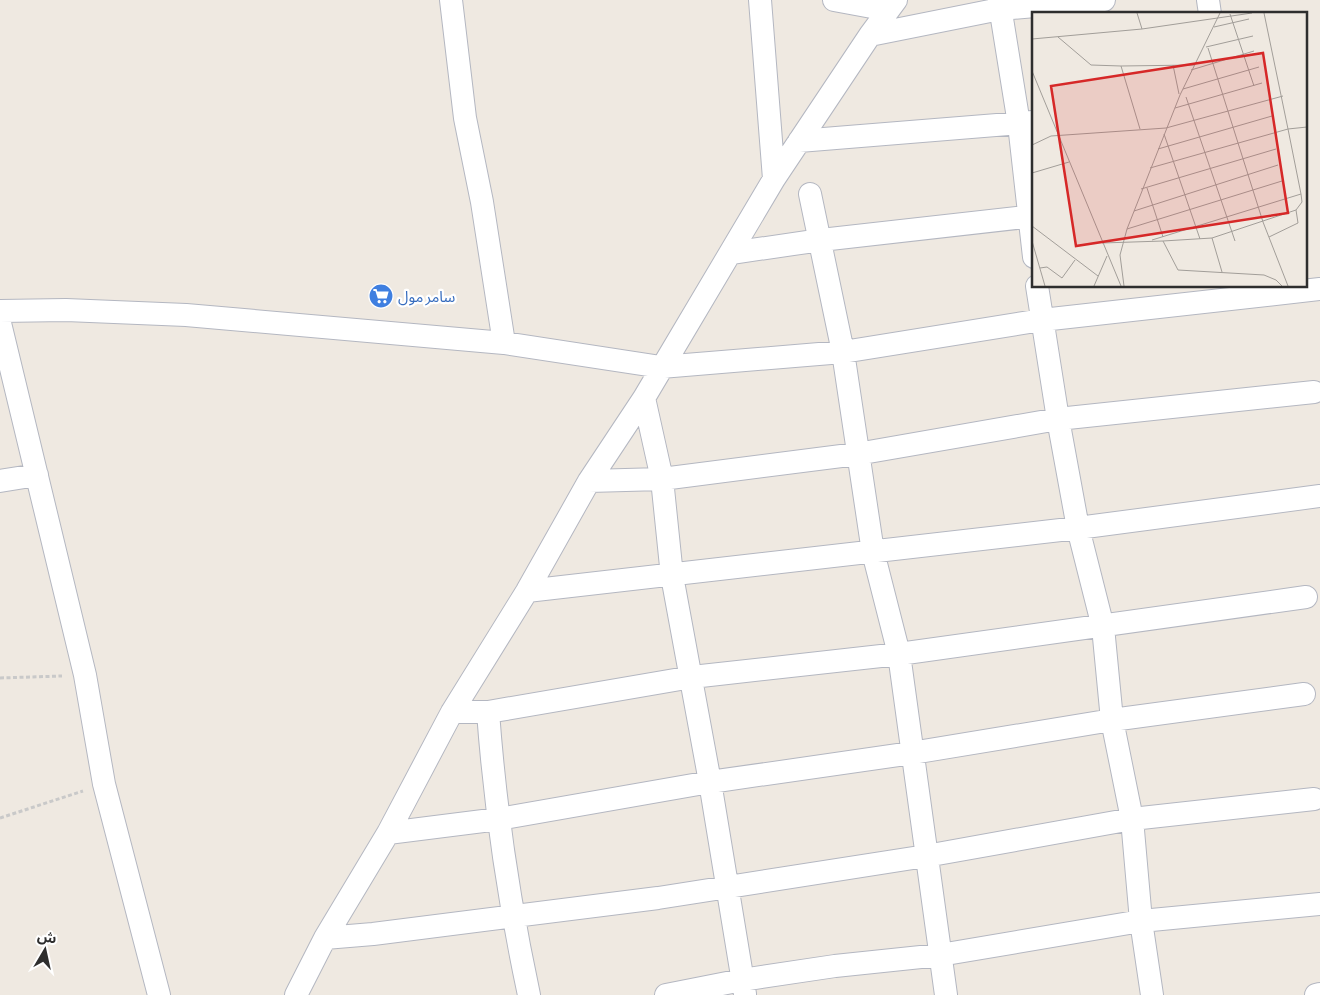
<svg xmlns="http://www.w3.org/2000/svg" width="1320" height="995" viewBox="0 0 1320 995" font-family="'Asap Condensed','Noto Sans Arabic',sans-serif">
<rect width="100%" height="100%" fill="#efe9e1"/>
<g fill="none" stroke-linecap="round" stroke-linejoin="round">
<defs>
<path id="minor" d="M451,0L465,118L482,202L504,343
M760,0L774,179
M834,0L888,10
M999,0L1019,124L1034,257
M1208,0L1210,14
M870,35L1000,9L1104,0
M799,141L1033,122
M810,194L843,352L873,552L899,654L946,995
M731,253L821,240L1034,216
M1037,286L1058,419L1078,528L1103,627L1112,720L1132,819L1141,921L1152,995
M0,311L66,310L186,315L504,343L661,367L843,352L1042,320L1320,289
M0,323L85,675L104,784L159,995
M644,398L662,479L672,576L710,782L745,994
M0,481L37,475
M589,481L662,479L857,454L1058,419L1314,392
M527,591L1078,528L1320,496
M452,712H488L692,677L899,654L1306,597
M488,712C495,807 509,902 529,995
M388,833L499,819L710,782L912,753L1112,720L1304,694
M325,938L373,934L658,898L926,856L1132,819L1314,799
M296,995L325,938L388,833L452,712L527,591L589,481L644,398L774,179L870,35L896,0
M666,995L742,980L835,966L940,955L1141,921L1320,904
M1316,995L1320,994"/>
</defs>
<!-- minor casing -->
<use href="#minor" stroke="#b4b7c1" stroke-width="24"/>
<!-- path -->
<path stroke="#c9c9c9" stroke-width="3" stroke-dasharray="4 2.5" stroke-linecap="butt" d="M0,678L62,676
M0,818L83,791"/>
<!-- minor -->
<use href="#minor" stroke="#fff" stroke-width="22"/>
</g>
<!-- icons -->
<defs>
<symbol id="supermarket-disc" viewBox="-11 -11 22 22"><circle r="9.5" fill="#3f7fe0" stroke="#fff"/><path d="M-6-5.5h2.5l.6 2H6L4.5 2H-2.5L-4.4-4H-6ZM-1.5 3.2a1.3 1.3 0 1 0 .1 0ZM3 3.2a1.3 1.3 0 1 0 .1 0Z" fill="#fff"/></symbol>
</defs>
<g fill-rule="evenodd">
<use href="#supermarket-disc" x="367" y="282" width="28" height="28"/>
</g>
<g text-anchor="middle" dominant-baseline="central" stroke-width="4.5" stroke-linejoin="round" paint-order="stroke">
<!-- shop labels -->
<g font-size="15" fill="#366cbe" stroke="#fff" text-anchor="start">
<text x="398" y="296">سامر مول</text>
</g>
</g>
<!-- overview -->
<g transform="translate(1032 12)">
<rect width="275" height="275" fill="#efe9e1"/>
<path fill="none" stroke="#a29e99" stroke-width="1" d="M105,1L110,17M232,1L256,117L275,115M198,2L222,74M182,15L217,7M26,25L59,53L89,54M0,27L110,17L220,1M174,35L221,24M176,36L231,210L256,274M141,53L147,82M159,58L222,39M0,59L89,274M151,77L227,55M154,85L203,229M143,96L230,71M108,117L89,54L162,53M132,122L168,227M0,133L19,124L134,116L251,84M126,137L240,104M118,156L256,117L269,182L120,228M0,161L37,150M115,176L131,225M109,177L244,137M102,199L246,153M0,214L66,264M95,217L250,169M237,225L266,211L264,198L270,190L269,182M180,226L190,260M0,229L13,274M131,229L180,226L264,198M70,231L131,229L146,258L232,263L244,268L250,274M8,256L15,255L30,266L43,248M62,274L75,244M92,274L88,243L95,217L148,83L188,1"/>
<path fill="#d62828" fill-opacity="0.15" stroke="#d62828" stroke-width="2.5" d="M231,41L256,201L44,234L19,74Z"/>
<rect width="275" height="275" fill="none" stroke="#2e2e2e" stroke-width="2.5"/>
</g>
<!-- north arrow -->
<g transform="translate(45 950) rotate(9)" stroke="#ffffff" stroke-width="4" paint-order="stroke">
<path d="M0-4L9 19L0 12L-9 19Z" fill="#2e2e2e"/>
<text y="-8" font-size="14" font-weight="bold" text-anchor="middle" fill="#2e2e2e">ش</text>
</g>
</svg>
